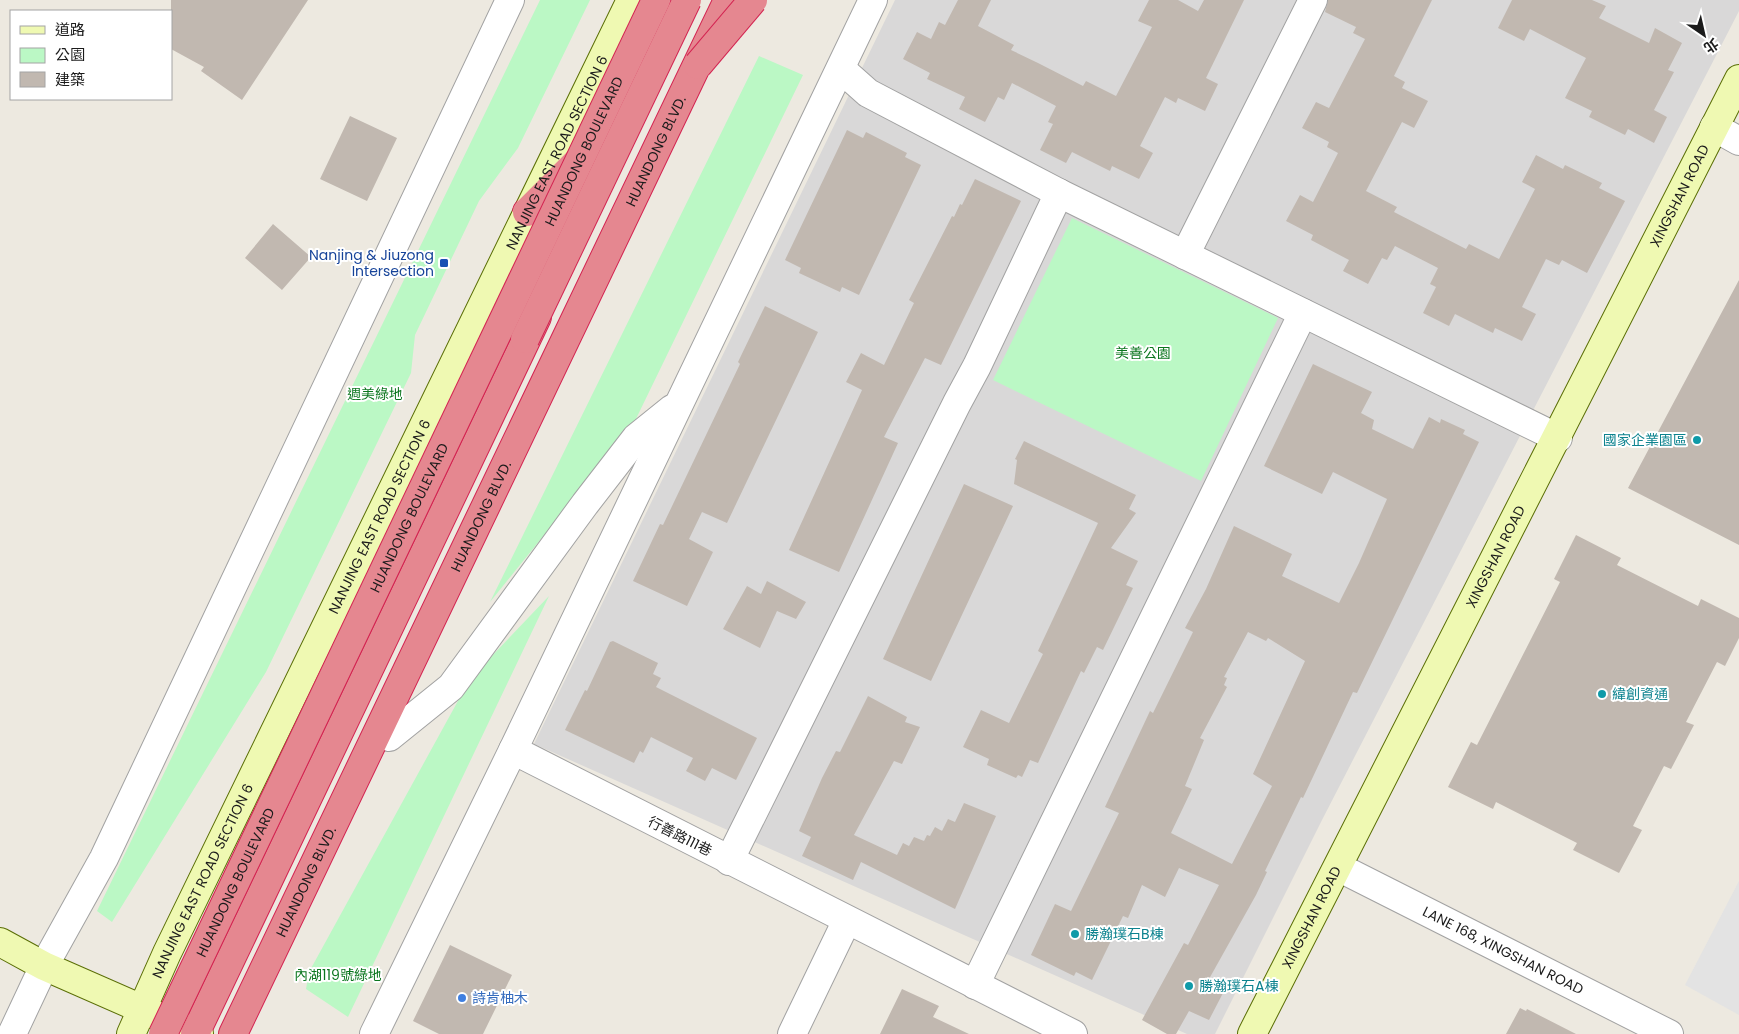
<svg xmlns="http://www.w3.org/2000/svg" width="1739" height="1034" viewBox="0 0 1739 1034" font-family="Poppins,'Noto Sans TC',sans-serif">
<rect width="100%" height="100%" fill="#ede9e0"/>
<!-- residential -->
<path fill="#d9d8d8" d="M895,0H1739V11L1322,820L1215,1034H1187L534,744Z"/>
<!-- park -->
<path fill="#bbf8c5" d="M540,0H590L518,148L479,201L415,335L411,373L266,672L112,922L97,911Z
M759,56L803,75L633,425L490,602Z
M1072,218L1278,318L1201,481L993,380Z
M549,596L348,1017L306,989L309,972L470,679Z"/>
<!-- parking -->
<path fill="#e3e3e3" d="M1739,881V1015L1685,985Z"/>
<!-- building -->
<path fill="#c1b8b0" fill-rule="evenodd" d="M171,0H308L242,100L201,71L204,67L171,49Z
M958,0H991L978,26L1014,45L1011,50L1038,63L1083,86L1086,81L1116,96L1152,27L1138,21L1149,0H1178L1198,11L1204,0H1244L1206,78L1218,84L1205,111L1178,98L1176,103L1165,97L1140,146L1153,153L1139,179L1112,166L1110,171L1072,152L1066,163L1040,150L1053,124L1048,122L1056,106L1012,83L1004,100L998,97L985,122L959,109L965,97L927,79L930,73L903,59L917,32L931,39L939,22L945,25Z
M1328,0H1432L1394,76L1405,82L1402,88L1428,101L1414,128L1402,122L1366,191L1397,207L1394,212L1466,249L1469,244L1499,259L1535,189L1522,182L1536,155L1563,169L1565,165L1602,183L1599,188L1625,201L1587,273L1562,260L1559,265L1546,259L1522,307L1536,314L1522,341L1495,328L1493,333L1455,314L1449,326L1423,313L1436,287L1430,284L1438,268L1395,246L1387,260L1382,258L1368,284L1343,271L1349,260L1311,240L1313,235L1286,221L1300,195L1313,202L1338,153L1327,147L1329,142L1302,128L1316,102L1329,108L1365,39L1353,33L1356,27L1325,12Z
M1512,0H1592L1606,6L1599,18L1649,43L1655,28L1682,43L1668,70L1674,72L1654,110L1667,117L1654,143L1628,129L1625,135L1589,117L1592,111L1565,98L1586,58L1530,29L1524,41L1498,28Z
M350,116L397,138L367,201L320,179Z
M847,130L863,138L866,132L907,153L905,157L921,165L859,295L842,287L840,292L799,273L801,268L785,260Z
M975,179L1021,201L941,365L925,358L884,437L898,443L839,572L789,550L862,390L846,382L861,353L884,365L914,303L909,300L952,216L954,217L960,204L962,205Z
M273,224L311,257L282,290L245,258Z
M1739,280V545L1628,488Z
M765,306L818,332L727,523L702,512L689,539L713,552L687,606L633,581L660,524L663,525L740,364L738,362Z
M1313,364L1372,392L1361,413L1374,420L1372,429L1413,449L1429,417L1440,423L1441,419L1465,430L1463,434L1479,442L1357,693L1353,692L1303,798L1301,797L1265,871L1267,872L1256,895L1209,979L1218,984L1215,989L1223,993L1209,1020L1189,1011L1176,1034H1167L1142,1020L1184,943L1188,945L1219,885L1179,868L1165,897L1142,885L1128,918L1123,916L1092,980L1076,972L1074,976L1031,955L1055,904L1071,911L1119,813L1105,807L1150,711L1153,713L1193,632L1185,628L1206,589L1234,526L1292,554L1282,576L1339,603L1359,563L1387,499L1333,472L1322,494L1264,466ZM1248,632L1266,641L1268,638L1305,661L1253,774L1272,786L1232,864L1171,833L1192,789L1185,786L1204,740L1200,738L1227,687L1224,685L1227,678L1224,677Z
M1024,441L1136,495L1129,509L1136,513L1111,548L1138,561L1126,585L1133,588L1103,650L1097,647L1084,673L1081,671L1038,763L1030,760L1022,777L1018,775L1016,778L987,765L989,759L963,747L981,710L1009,723L1043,654L1038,651L1098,523L1014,484L1017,460L1015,459Z
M964,484L1013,506L931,681L883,659Z
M1576,535L1621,558L1617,565L1698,606L1701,599L1739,618V638L1725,666L1717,662L1686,722L1694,725L1671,769L1664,766L1633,826L1642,830L1619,873L1573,850L1577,843L1496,802L1493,809L1448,787L1471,742L1477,745L1560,582L1554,579Z
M767,581L806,602L796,619L777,611L760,648L723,629L747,586L761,594Z
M613,641L658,663L653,674L661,678L656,687L757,738L736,780L712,768L705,781L686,771L693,758L651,737L643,753L640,751L634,763L565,730L585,690L587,691L610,642Z
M868,696L907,717L905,722L920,727L902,764L894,761L854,835L897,855L903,843L909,846L914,837L924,841L927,835L930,836L935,827L942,831L948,819L955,822L964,803L996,816L955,909L861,862L853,880L802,856L811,837L799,831L822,778L836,751L840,752Z
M450,945L512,975L483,1034H439L413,1021Z
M902,989L939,1006L933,1017L969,1034H880Z
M1520,1008L1526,1011L1527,1009L1576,1034H1506Z"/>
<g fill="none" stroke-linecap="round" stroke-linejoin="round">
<defs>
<g id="street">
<path d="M841,69L868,93L1059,193L1558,438"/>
<path d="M1714,127L1739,141"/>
<path d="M1185,255L1313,0"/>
<path d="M389,737L451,687L585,504L636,438L672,409"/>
<path d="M513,750L1073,1034"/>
<path d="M729,861L957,403L977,366L1059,193"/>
<path id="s1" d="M1338,867L1669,1034"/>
<path d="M975,985L1303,313"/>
<path d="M12,1034L44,966L104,858L510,0"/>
<path d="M374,1034L513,750L873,0"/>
<path d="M792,1034L847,920"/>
</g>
<g id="secondary">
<path d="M0,942L44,966L199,1034"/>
<path id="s2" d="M131,1034L167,953L631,0"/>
<path id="s3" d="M1252,1034L1739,79"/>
</g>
<g id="highway">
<path d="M527,212L577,162"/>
<path d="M195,1034L537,317"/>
<path id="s4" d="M233,1034L728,0"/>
</g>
</defs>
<!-- street casing -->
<use href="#street" stroke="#a2a2a2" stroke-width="30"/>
<!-- secondary casing -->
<use href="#secondary" stroke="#5a6e05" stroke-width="30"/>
<!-- highway casing -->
<use href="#highway" stroke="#d32451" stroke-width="30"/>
<!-- street -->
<use href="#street" stroke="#fff" stroke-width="28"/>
<!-- secondary -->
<use href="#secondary" stroke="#eff9b2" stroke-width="28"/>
<!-- highway -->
<use href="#highway" stroke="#e58790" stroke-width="28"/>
<defs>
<g id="highway-bridge">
<path d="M698,65L753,0"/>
<path d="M525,339L687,0"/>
<path id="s5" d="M163,1034L656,0"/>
</g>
</defs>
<!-- highway-bridge casing -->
<use href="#highway-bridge" stroke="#d32451" stroke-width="30" stroke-linecap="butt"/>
<!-- highway-bridge -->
<use href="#highway-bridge" stroke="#e58790" stroke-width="28"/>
</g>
<!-- markers -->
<rect fill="#1a4fb4" stroke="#fff" stroke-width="2" x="439" y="258" width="10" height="10" rx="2.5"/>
<g fill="#0f9aa8" stroke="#fff" stroke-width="2">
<circle cx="1697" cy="440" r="5"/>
<circle cx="1602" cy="694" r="5"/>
<circle cx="1075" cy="934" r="5"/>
<circle cx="1189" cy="986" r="5"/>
</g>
<circle fill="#3f7fe0" stroke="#fff" stroke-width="2" cx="462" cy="998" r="5"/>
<g text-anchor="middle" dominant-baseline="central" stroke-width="4" stroke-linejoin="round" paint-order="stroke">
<!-- street labels -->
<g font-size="14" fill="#1b1b1b" stroke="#fff">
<text stroke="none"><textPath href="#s2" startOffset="979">NANJING EAST ROAD SECTION 6</textPath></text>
<text stroke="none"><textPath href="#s5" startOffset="978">HUANDONG BOULEVARD</textPath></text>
<text stroke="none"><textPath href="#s4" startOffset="979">HUANDONG BLVD.</textPath></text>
<text stroke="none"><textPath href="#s3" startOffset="941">XINGSHAN ROAD</textPath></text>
<text stroke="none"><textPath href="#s2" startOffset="574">NANJING EAST ROAD SECTION 6</textPath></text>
<text stroke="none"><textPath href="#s5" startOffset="572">HUANDONG BOULEVARD</textPath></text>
<text stroke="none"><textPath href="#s4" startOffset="574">HUANDONG BLVD.</textPath></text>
<text stroke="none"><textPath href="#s3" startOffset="536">XINGSHAN ROAD</textPath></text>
<text transform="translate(680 836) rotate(27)">行善路111巷</text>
<text stroke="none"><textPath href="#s2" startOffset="169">NANJING EAST ROAD SECTION 6</textPath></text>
<text stroke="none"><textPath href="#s4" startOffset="169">HUANDONG BLVD.</textPath></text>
<text stroke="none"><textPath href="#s5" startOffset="168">HUANDONG BOULEVARD</textPath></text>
<text stroke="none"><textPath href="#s3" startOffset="131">XINGSHAN ROAD</textPath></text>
<text stroke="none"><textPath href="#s1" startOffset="185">LANE 168, XINGSHAN ROAD</textPath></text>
</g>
<!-- transit labels -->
<g font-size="14" fill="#164399" stroke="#fff" text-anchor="end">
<text x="434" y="255">Nanjing &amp; Jiuzong<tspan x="434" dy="16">Intersection</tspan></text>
</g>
<!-- park labels -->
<g font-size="14" fill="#0b761e" stroke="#fff">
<text x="1143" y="353">美善公園</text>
<text x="375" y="394">週美綠地</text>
<text x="338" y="975">內湖119號綠地</text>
</g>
<!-- culture labels -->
<g font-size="14" fill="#0d838f" stroke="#fff" text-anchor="start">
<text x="1687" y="440" text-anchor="end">國家企業園區</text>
<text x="1612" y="694">緯創資通</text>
<text x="1085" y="934">勝瀚璞石B棟</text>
<text x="1199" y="986">勝瀚璞石A棟</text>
</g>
<!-- shop labels -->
<g font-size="14" fill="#366cbe" stroke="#fff" text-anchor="start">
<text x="472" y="998">詩肯柚木</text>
</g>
</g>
<!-- legend -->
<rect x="10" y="10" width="162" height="90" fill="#ffffff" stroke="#a4a4a4"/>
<rect x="20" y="26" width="25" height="8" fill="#eff9b2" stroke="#a4a4a4"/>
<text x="55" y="35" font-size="15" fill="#1b1b1b">道路</text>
<rect x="20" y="48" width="25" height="15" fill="#bbf8c5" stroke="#a4a4a4"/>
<text x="55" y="60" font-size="15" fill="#1b1b1b">公園</text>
<rect x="20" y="72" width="25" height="15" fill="#c1b8b0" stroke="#a4a4a4"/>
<text x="55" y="85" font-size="15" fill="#1b1b1b">建築</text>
<!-- north arrow -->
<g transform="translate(1704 35) rotate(146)" stroke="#ffffff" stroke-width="4" paint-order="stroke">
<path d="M0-4L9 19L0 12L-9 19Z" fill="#1b1b1b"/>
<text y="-8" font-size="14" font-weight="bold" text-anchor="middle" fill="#1b1b1b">北</text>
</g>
</svg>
